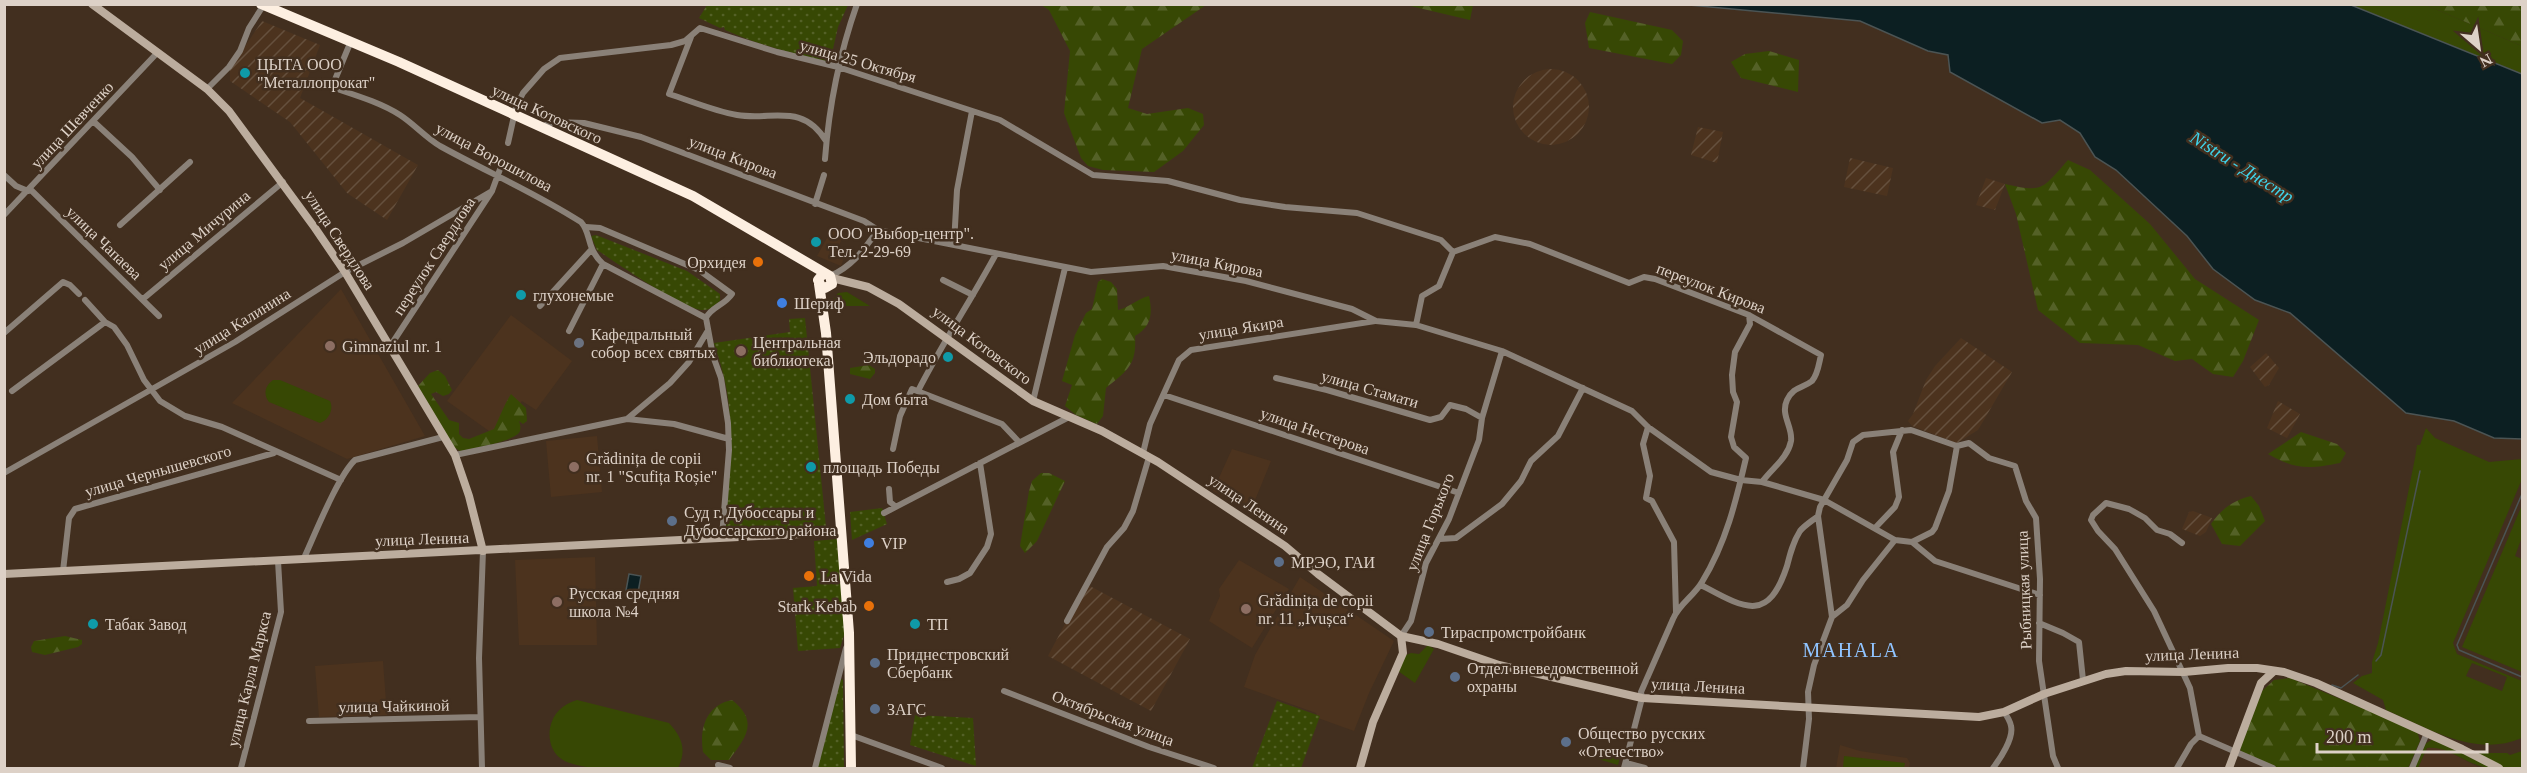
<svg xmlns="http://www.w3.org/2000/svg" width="2527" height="773" viewBox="0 0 2527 773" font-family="Georgia,serif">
<defs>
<pattern id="industrial-furrows" width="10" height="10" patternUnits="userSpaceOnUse" patternTransform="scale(1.5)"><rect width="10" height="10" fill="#4c331e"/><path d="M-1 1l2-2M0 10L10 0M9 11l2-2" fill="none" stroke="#65503d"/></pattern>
<pattern id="forest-firs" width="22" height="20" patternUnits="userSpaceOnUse" patternTransform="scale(1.5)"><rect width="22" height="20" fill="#374804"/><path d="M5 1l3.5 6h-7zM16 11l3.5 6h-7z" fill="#546127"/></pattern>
<pattern id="park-dots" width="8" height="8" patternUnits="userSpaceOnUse" patternTransform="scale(1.5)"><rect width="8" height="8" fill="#374804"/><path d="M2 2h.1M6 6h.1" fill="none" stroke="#546127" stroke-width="1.8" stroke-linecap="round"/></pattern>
</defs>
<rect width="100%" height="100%" fill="#422f1f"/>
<!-- built -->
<path fill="#4c331e" d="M832,229L843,233L839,247L847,250L841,266L817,256Z
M341,289L425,436L347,459L232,403Z
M511,315L572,361L536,410L522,401L496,436L447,401Z
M597,436L602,492L551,497L546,441Z
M1232,449L1271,461L1251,510L1213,491Z
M595,557L597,645H519L515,560Z
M1239,560L1289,589L1252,648L1209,621L1220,596L1219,589Z
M1300,577L1394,641L1369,693L1354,731L1318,718L1316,713L1244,687L1255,655Z
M383,661L387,715L319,717L315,666Z
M1840,745L1860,751L1907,758L1910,763L1909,768H1836Z
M2438,746L2480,768H2418L2427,748Z"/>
<!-- industrial -->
<path fill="url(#industrial-furrows)" d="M262,21L320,45L300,98L418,165L387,220L347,193L290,122L230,81V69Z
M1513 107a38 38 0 1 1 76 0a38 38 0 1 1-76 0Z
M1698,127L1723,132L1717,163L1691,155Z
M1850,158L1893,168L1887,196L1844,187Z
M1986,178L2005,184L1995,210L1976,205Z
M1961,338L2012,372L1978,430L1957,443L1912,426L1908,421L1913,414L1926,380L1935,366Z
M2266,353L2279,368L2269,385L2265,387L2250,367Z
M2278,401L2300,414L2287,438L2267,428Z
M2193,511L2212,518L2206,532L2200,536L2182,529L2189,512Z
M1086,584L1190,639L1151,711L1048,656Z"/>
<!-- grass -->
<path fill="#374804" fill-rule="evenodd" d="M2351,5H2426L2522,46V74Z
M847,292L870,306H836L831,303L838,293Z
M273,380H280L330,401C334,409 329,420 320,423L269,402C263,394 265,386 273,380Z
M2426,428L2435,438L2489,462L2522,459V479L2453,643L2457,654L2522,681V738C2475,758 2430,729 2386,710L2383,700L2353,683L2362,676L2372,673V662L2378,643L2415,458L2417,445H2420ZM2472,663L2507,677L2502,691L2466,676Z
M2522,505V537L2515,556L2522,559V672L2462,647Z
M1428,645L1434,649L1415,683L1398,671L1406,655L1411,653L1419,654Z
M577,700L669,723C682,737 687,750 678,768C650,769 586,773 563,760C552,754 548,740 550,728C553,713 563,704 577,700Z
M2433,739L2494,768C2467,768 2451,745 2427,748L2418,768H2415L2425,744Z
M1601,748L1621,754L1618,765L1598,759Z
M2522,751V768H2504L2475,753H2507L2510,755Z
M1844,756L1905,763L1904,768H1843Z"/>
<!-- forest -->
<path fill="url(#forest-firs)" d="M1041,5H1206L1142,49L1128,108L1147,114L1188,108L1203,114L1204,125L1183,151L1154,172L1103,170L1088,166L1081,158L1064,113L1070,51L1049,10Z
M1406,5H1473L1470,20Z
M2426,5H2522V46Z
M1590,12L1672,30L1683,41L1681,55L1672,64L1589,48L1585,23Z
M1769,51L1799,60L1798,92L1741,78L1731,62L1745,54Z
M2068,160L2090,170L2150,224L2195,279L2259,320L2243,361L2233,377L2213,374L2192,359L2175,361L2138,345L2080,343L2038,310L2016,214L2005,184C2044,193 2042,189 2068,160Z
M1102,279L1111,282L1117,289L1118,310C1130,307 1137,299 1149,296C1153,314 1151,327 1135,336C1137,365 1127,371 1106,388L1103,416L1097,424L1076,415L1065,406L1072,385L1062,381L1075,335L1086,313L1092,309L1098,282Z
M869,365L875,369V373L870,379L850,374V368Z
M438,370L445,376L452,390L449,394L443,396L436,392L431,394L449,420L459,423V434L463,438L469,439L494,429C500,417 504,405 511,394L526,408L527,421L523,424L519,421C520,424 521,427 520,431C517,441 470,449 460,451L454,447L418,386L430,373Z
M2301,432L2337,444L2346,453L2340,463C2309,469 2296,470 2268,454Z
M1041,473H1049L1065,481L1037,541L1025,553L1020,546L1029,491L1032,481Z
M2251,496L2259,506L2265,521L2240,546L2222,544L2211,524C2221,509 2234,500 2251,496Z
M65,636L82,640V644L78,647L45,655L32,652L31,647L34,641Z
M2290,678L2417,731L2420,741L2408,768H2277L2242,753L2240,749L2262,691L2274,680Z
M732,700C760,722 745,738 729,760H711L703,752C699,727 707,705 732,700Z"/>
<!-- park -->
<path fill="url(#park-dots)" d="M707,5H848L838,27L830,62C794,54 759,45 725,30L724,27L720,28L699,18Z
M596,235L687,271L720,294V301C715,305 710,310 704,310C686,312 614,261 597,250L591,236Z
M805,318L826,527L803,530L724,532C727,491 733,448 729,407C727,385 721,364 714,343L790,332L789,319Z
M882,508L887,524L852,540L850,512Z
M837,539L845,632L840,648L798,651L793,588L817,586L814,541Z
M839,678L843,680L844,768H813Z
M1277,701L1320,716L1301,768H1252Z
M915,715L973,718L976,766L910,745Z"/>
<!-- water -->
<path fill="#0c1f22" stroke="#4b5454" stroke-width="1.5" d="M2199,5H2351L2522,74V439L2494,438L2454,421L2406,413L2290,313L2255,300L2213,269L2187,236L2116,170L2095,157L2080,133L2060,120L2042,123L1950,72L1948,55L1928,51L1860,21L1689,5Z
M629,574L641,576L637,598L625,596Z"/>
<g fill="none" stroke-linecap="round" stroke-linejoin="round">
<!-- stream -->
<path stroke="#4b5454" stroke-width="1.5" d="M2522,494L2457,645L2459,650L2522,677
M2376,661L2381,655L2420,471
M2332,685L2341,688L2358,675"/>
<!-- street -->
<path stroke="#8a8178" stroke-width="6" d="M691,37L669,94C691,101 714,111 737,115C772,121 802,102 826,141
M351,41L334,82L337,89C358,96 381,103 400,115C414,124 425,137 440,146C487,172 536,193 581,222C592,234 585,247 603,264L706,318C711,307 725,305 732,294L699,270L600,228L586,227
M207,89L229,67L240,51L249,28L263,6
M93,121L132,157L160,190
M540,127L554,122L584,123L641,137L864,221L878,230L1091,272L1163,266L1246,281L1352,309L1376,321L1416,325L1502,351L1632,411L1648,427L1711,472L1741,480L1762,482L1824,500L1895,540L1912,542L1935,561L2040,595
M508,143L516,107L523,93L544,69L560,58L671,45L685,41L700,28L777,52L838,67L1000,120L1093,175L1168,181L1240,200L1285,207L1357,213L1441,240L1453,252L1439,286L1422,296L1416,325
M825,159C829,106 839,55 857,4
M4,175L16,186L28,191
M30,189L159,316
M815,204L824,175
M4,215L158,52
M120,225L190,162
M954,244L957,190L972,111
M1453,252L1495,237L1530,244L1629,283L1644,277L1655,279L1749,315L1821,355C1819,363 1818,374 1812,381C1802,389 1794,386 1787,400C1780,415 1793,427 1791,441C1788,458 1772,468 1762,482
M830,276C853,266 864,249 878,230
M943,280L973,295
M143,299L283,182
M85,300L105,322L114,327L127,345L144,380L160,401L185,416L222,427L341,480
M540,306L591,250
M706,318L713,356L721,378L728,423L729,450L722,537
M569,331L603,264
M4,333L63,282L70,285L79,294
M389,348L492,191L503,161
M1276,378L1327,390L1430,420L1441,417L1450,405L1466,409L1482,418
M12,391L105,322
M918,391C942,344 971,300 996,254
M1164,395L1459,493
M1033,401L1065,268
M627,419L670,383L689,362L707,332
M1648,427L1643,444L1650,476L1646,498L1652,501L1674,542L1676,612
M1957,446L1969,443L1989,458L2015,466L2026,501L2036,518L2040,579L2039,661L2053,756L2058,768
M893,449L900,416L912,389L1002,424L1019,442
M1143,453L1150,424L1179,360L1191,350L1375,321
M455,455L627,419L674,424L729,439
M4,473L235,342L345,272L403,243L492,191
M889,489L890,502L895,506
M884,513L1069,417
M1875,528L1895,507L1899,497L1893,452L1902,430
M1440,539L1456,538L1502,504L1521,481L1531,461L1558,436L1583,388
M1912,542L1932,532L1935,528L1949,491L1957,446
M304,558C315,534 338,476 355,460L443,437
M63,571L69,518L75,509L274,453
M947,582L959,579L970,573L987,547L991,534L980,463
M1701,585C1744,608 1768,624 1787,566C1790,554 1793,542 1800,531C1805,525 1812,521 1818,516
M1832,617L1818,516L1820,507L1847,460L1853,442L1863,435L1911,430L1957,446
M1067,621L1107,547L1124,528L1133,511L1149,457
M2039,623L2063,633L2079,642L2083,680
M1401,636L1411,621L1426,563L1449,519L1479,440L1482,418L1502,351
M1004,691L1149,747L1214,768
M309,721L480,717
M851,735L942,768
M2199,736L2273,768
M1626,763L1645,768
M718,765L730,768
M241,768L281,612L278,561
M482,768L479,658L483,551
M815,768L846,648
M1624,768L1642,698L1641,692L1673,619C1679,604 1694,596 1702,582C1726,543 1736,501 1746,458L1734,447L1731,437L1737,402L1733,392L1732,375L1735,352L1750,324L1749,315
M1803,768L1809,719L1808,692L1814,665L1832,617L1847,605L1863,580L1895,540
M1993,768C2000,759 2014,738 2011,726C2010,721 2007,716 2004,712
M2177,768L2191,744L2199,736L2190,688L2154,611L2115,549L2098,531L2091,520L2093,515L2106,503L2129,509L2145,518L2157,530L2170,534L2182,543
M2412,768L2427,733"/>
<!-- secondary -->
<path stroke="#bcad9e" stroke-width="8" d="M92,4L207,89L229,111L315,228L345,272L455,455L469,496L483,551
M832,278L868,287L899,304L1033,401L1102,431L1158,462L1285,546L1318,574L1401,636L1438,644L1499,665L1642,698L1979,717L2004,712L2044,694L2106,674L2126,671L2184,672L2228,668H2257L2284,672L2316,683L2462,749L2499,768
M4,574L840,532
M1360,768L1373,722L1403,653L1401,636
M2229,768L2261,683L2274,671"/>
<!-- highway -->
<path stroke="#fdefe1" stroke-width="10" d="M261,4L399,62L693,196L830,276L832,284L825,288L821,286L818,280L822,275L826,274
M819,284L826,333L849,633L851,768"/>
</g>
<!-- markers -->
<g fill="#0f9aa8" stroke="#422f1f" stroke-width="2">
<circle cx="245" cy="73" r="6"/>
<circle cx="816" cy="242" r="6"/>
<circle cx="521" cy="295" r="6"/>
<circle cx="948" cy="357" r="6"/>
<circle cx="850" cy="399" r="6"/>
<circle cx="811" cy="467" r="6"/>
<circle cx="93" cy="624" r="6"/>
<circle cx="915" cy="624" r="6"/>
</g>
<g fill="#e8710a" stroke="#422f1f" stroke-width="2">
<circle cx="758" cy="262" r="6"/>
<circle cx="809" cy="576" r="6"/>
<circle cx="869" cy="606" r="6"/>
</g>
<g fill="#3f7fe0" stroke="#422f1f" stroke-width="2">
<circle cx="782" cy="303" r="6"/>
<circle cx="869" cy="543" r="6"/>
</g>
<circle fill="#6b7280" stroke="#422f1f" stroke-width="2" cx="579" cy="343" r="6"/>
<g fill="#8d6e63" stroke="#422f1f" stroke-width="2">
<circle cx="330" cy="346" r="6"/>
<circle cx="741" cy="351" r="6"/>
<circle cx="574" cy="467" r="6"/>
<circle cx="557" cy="602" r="6"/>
<circle cx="1246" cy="609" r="6"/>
</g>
<g fill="#5c6f8a" stroke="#422f1f" stroke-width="2">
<circle cx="672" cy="521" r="6"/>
<circle cx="1279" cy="562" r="6"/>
<circle cx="1429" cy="632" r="6"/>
<circle cx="875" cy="663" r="6"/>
<circle cx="1455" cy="677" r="6"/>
<circle cx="875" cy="709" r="6"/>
<circle cx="1566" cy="742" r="6"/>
</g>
<g text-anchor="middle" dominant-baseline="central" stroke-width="5" stroke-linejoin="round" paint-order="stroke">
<!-- street labels -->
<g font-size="16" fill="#ddd1c7" stroke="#422f1f">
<text transform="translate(858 61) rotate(16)">улица 25 Октября</text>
<text transform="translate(547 114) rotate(25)">улица Котовского</text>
<text transform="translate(72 125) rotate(-47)">улица Шевченко</text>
<text transform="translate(494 157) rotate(28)">улица Ворошилова</text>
<text transform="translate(733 157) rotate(21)">улица Кирова</text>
<text transform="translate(204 230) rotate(-40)">улица Мичурина</text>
<text transform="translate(340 240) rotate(57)">улица Свердлова</text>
<text transform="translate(104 243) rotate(44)">улица Чапаева</text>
<text transform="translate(434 256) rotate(-57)">переулок Свердлова</text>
<text transform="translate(1217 263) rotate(11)">улица Кирова</text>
<text transform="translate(1711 288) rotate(21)">переулок Кирова</text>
<text transform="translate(242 321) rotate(-32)">улица Калинина</text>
<text transform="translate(1241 328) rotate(-9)">улица Якира</text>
<text transform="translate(982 345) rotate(37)">улица Котовского</text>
<text transform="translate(1370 389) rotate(16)">улица Стамати</text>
<text transform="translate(1315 431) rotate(19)">улица Нестерова</text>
<text transform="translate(158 471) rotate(-16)">улица Чернышевского</text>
<text transform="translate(1249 504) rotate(34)">улица Ленина</text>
<text transform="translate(1430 522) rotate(-68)">улица Горького</text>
<text transform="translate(422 539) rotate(-2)">улица Ленина</text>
<text transform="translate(2024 590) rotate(-92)">Рыбницкая улица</text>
<text transform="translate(2192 654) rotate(-2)">улица Ленина</text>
<text transform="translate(249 679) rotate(-76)">улица Карла Маркса</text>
<text transform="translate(1698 686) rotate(3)">улица Ленина</text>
<text transform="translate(394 706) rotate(-1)">улица Чайкиной</text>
<text transform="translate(1113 718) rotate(21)">Октябрьская улица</text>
</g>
<!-- poi labels -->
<g font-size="16" fill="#ddd1c7" stroke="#422f1f" text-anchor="start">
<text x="257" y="64">ЦЫТА ООО<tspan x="257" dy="18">"Металлопрокат"</tspan></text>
<text x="828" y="233">ООО "Выбор-центр".<tspan x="828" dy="18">Тел. 2-29-69</tspan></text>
<text x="746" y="262" text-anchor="end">Орхидея</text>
<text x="533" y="295">глухонемые</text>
<text x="794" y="303">Шериф</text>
<text x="591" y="334">Кафедральный<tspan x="591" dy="18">собор всех святых</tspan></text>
<text x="753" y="342">Центральная<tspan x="753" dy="18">библиотека</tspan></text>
<text x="342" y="346">Gimnaziul nr. 1</text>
<text x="936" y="357" text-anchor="end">Эльдорадо</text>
<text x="862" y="399">Дом быта</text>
<text x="586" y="458">Grădinița de copii<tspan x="586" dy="18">nr. 1 "Scufița Roșie"</tspan></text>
<text x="823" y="467">площадь Победы</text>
<text x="684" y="512">Суд г. Дубоссары и<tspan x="684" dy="18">Дубоссарского района</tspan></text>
<text x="881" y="543">VIP</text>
<text x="1291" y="562">МРЭО, ГАИ</text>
<text x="821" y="576">La Vida</text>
<text x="569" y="593">Русская средняя<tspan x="569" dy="18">школа №4</tspan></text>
<text x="1258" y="600">Grădinița de copii<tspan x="1258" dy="18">nr. 11 „Ivușca“</tspan></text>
<text x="857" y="606" text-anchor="end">Stark Kebab</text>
<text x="105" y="624">Табак Завод</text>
<text x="927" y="624">ТП</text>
<text x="1441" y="632">Тираспромстройбанк</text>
<text x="887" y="654">Приднестровский<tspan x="887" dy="18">Сбербанк</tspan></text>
<text x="1467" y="668">Отдел вневедомственной<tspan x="1467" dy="18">охраны</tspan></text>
<text x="887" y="709">ЗАГС</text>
<text x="1578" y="733">Общество русских<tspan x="1578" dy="18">«Отечество»</tspan></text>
</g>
<!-- water labels -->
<g font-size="18" font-style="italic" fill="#3fd3e9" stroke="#422f1f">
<text transform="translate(2242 167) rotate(32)">Nistru - Днестр</text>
</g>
<!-- quarter labels -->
<g font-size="20" letter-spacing="1.5" fill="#90c4ff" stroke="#422f1f">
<text x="1851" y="650">MAHALA</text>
</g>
</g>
<!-- border -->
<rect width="2527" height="773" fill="none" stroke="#ddd1c7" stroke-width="12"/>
<!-- north arrow -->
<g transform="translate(2479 48) rotate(151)" stroke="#422f1f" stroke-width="4.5" paint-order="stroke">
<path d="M0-4.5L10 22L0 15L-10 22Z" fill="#ddd1c7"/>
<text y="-9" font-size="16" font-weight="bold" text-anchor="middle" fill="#ddd1c7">N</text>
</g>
<!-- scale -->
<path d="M2317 743v9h170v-9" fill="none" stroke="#ddd1c7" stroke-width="3"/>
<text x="2326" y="743" font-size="18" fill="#ddd1c7" stroke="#422f1f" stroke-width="4.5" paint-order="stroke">200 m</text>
</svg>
